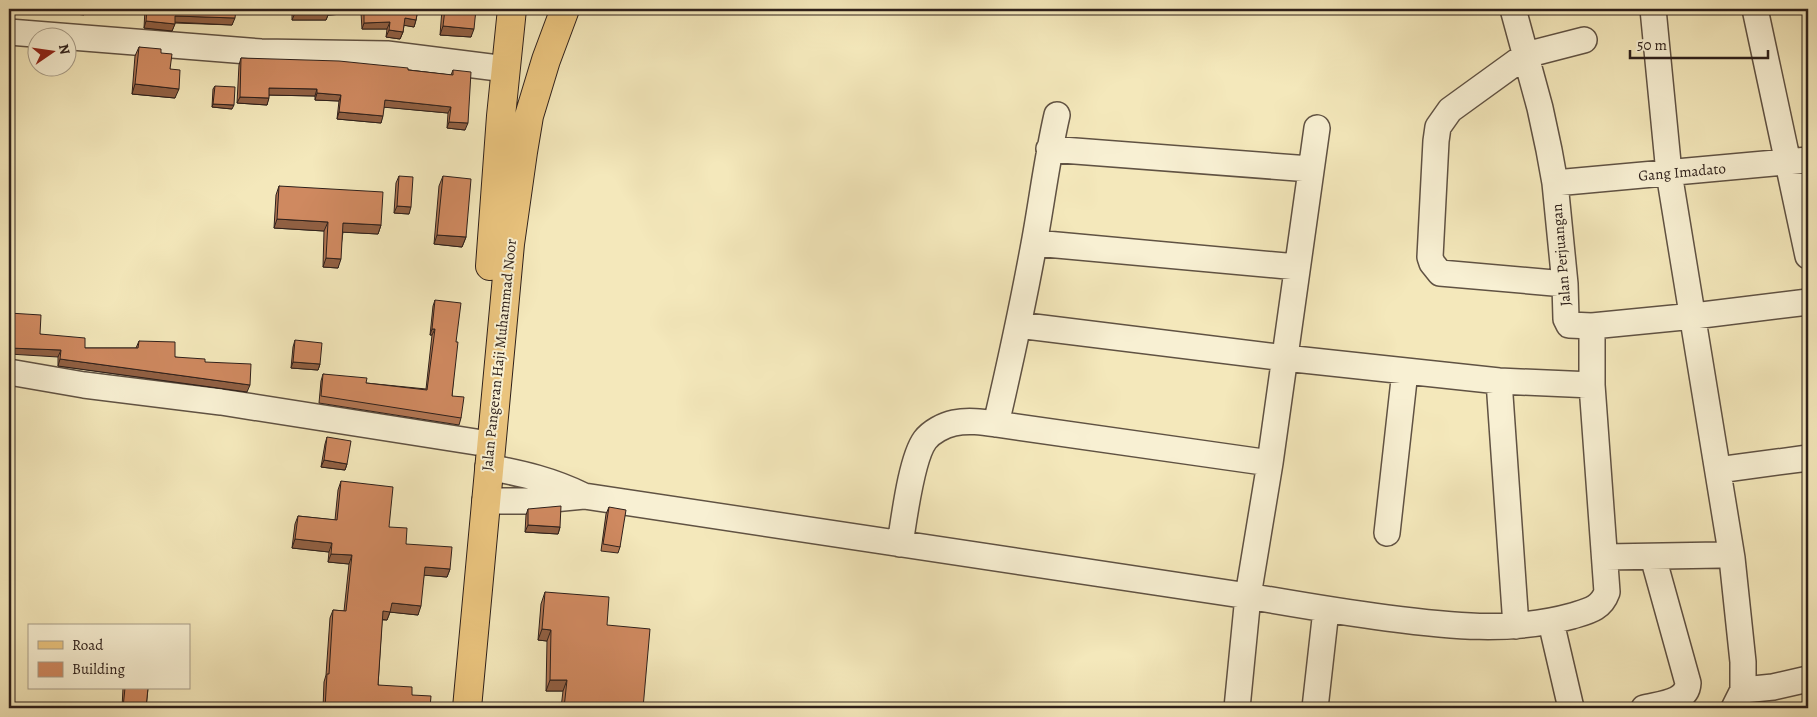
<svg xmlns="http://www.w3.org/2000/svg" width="1817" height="717" viewBox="0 0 1817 717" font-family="Alegreya,serif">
<rect width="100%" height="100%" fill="#f4e8bb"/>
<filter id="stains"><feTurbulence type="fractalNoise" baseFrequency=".004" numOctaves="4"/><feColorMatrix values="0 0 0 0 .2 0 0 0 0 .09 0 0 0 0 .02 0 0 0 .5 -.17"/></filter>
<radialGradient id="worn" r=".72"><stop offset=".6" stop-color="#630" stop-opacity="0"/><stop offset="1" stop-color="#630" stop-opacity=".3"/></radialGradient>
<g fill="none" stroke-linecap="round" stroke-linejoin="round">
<defs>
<path id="minor" d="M1513,9L1540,108L1549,150L1555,183L1565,284L1566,319L1569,325L1592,326L1694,316L1808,302
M1653,9L1669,173L1732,558L1743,662V690L1734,708
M1755,9L1808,256
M9,32L261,52L387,54L506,69
M1049,149L1310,169
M1555,183L1808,160
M1035,243L1297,267
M1565,284L1440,273L1432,263L1430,257L1436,141L1438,127L1450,110L1526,55L1584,40
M1018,325L1285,358L1499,381L1592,385
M9,372L84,385L221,402L476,442
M1499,381L1516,626
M996,424C1010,364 1023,304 1034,244C1042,201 1047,158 1057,115
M488,467C524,474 551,480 584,496L1248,596C1294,604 1340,612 1387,618C1448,626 1511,633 1572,616C1588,611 1601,609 1607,592L1592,385V326
M1718,470L1808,458
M485,501H532L584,496
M1387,533L1405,371
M900,544C904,520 911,459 925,440C931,432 944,425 954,423C968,420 982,422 996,424L1270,463
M1606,557L1720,555
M1551,622L1571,708
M1743,690L1773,687L1808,679
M1237,708L1248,596L1270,463L1317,128
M1315,708L1326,610
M1644,708C1659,704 1687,703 1688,683L1653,557"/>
<path id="major" d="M490,266L501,116L512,9
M467,708L510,244L523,152L529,116L546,60L565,9"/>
</defs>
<!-- minor casing -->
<use href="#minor" stroke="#605243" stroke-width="28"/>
<!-- major casing -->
<use href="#major" stroke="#2e201b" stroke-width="30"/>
<!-- minor -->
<use href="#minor" stroke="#f8f0d3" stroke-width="25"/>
<!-- major -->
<use href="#major" stroke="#eac47e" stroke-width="28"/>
</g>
<!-- wall -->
<path fill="#b27653" stroke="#2e201b" d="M145,9H236L232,25L175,23L172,31L144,28Z
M292,9H418L416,20L414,27L404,25L403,32L400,39L386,37L387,29H362L361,13L328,15L326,20H292Z
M442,9H476L471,37L440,35Z
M139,47L161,53L170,69L175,98L132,94L135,56Z
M241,58L408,70L451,75L453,70L465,130L447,128L448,113L384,107L381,123L337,119L339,101L315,100V96L269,95L267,105L237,103L239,65Z
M215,86L232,109L212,107L213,89Z
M399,176L409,214L394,213L396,183Z
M443,176L466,237L462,247L434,244L439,186Z
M279,186L381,225L378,234L343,232L338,268L323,267L324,231L274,228L276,195Z
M435,300L456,342L452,396L461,418L459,425L319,403L321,381L323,374L366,383L426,389L432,335H430L433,306Z
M40,334L85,348H136L139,341L175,357L205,362L247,392L58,366V357Z
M295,340L320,364L318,370L291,368L293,347Z
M327,437L347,464L345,470L321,467L325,444Z
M341,481L406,544L450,569L447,577L424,575L418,615L390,612L387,620H382L378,685L412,695L430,708H323L324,682L326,675L330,618L333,610L344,611L349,564L328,562L329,552L292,548L295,524L298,516L335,520L338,490Z
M609,507L620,547L618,553L601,551L606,514Z
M528,509L560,527L558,534L525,532L526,515Z
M545,592L607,625L643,708H561L563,691H546L547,641L538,640L541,604Z
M123,688H148L146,708H122Z"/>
<!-- shaded-wall -->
<path fill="#916043" stroke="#2e201b" d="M60,9H86L84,15L58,12Z
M329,9H363L361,13L328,15L326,20H292L295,13Z
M175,16L235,18L232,25L172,22Z
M405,18L416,20L414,27L402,25Z
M146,21L175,24L172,31L144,28Z
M390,22L387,29H362L364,23Z
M443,26L474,29L471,37L440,35Z
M389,30L403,32L400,39L386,37Z
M135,84L179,89L175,98L132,94Z
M269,88L317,89L315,96L267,95Z
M317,93L341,95L339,101L315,100Z
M240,97L269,98L267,105L237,103Z
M385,100L451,107L448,113L382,107Z
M213,104L234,105L232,109L212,107Z
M339,112L383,116L381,123L337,119Z
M449,122L468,123L465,130L447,128Z
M397,206L411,207L409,214L394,213Z
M277,219L328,222L324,231L274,228Z
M343,223L381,225L378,234L340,232Z
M437,235L466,237L462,247L434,244Z
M326,258L341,259L338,268L323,267Z
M432,329H435L432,335H430Z
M9,348L61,350L58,357L9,354Z
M60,359L250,385L247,392L58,366Z
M293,362L320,364L318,370L291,368Z
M324,460L347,464L345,470L321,467Z
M528,525L560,527L558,534L525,532Z
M295,539L332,543L329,552L292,548Z
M331,554L352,555L349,564L328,562Z
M425,567L450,569L447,577L422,575Z
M392,603L421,606L418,615L389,612H390L387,620L380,619L383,611Z
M542,629L551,630L547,641L538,640Z
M550,680H567L563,691H546Z"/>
<!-- building -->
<path fill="#cf8960" stroke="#2e201b" d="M147,9H236L235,18L175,16V24L146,21Z
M294,9H329V13H295Z
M364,9H418L416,20L405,18L403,32L389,30L390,22L364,23Z
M445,9H476L474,29L443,26Z
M139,47L161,49V53L172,54L170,69L180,70L179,89L135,84Z
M241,58L339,61L408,68V70L453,75V70L471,72L468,123L449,122L451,107L385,100L383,116L339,112L341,95L317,93V89L269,88V98L240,97Z
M215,86L235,87L234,105L213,104Z
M399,176L413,177L411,207L397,206Z
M443,176L471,179L466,237L437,235Z
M279,186L383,192L381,225L343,223L341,259L326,258L328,222L277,219Z
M435,300L461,303L456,342H458L452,396L464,397L461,418L321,396L323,374L367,378L366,383L427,390L435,329H432Z
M9,313L41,315L40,334L85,338V348H138L139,341L175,342V357L205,359V362L251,364L250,385L60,359L61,350L9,348Z
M295,340L322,343L320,364L293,362Z
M327,437L351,441L347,464L324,460Z
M341,481L393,487L389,527L407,528L406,544L452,547L450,569L425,567L421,606L392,603L390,612L383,611L378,685L412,687V695L431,696L430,708H325L327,674H329L333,610L346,611L352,555L331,554L332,543L295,539L298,516L337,520Z
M561,506L560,527L528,525V509Z
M609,507L626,510L620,547L603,544Z
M545,592L609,597L607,625L650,629L643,708H564L567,680H550L551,630L542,629Z
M125,688H148L146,708H123Z"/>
<g text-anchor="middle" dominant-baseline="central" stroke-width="4" stroke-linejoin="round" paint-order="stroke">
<!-- street labels -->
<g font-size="15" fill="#2e201b" stroke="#f8f0d3">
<text transform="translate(1682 172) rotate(-5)">Gang Imadato</text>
<text transform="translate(1561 255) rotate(-95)">Jalan Perjuangan</text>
<text transform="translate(499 355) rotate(-84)">Jalan Pangeran Haji Muhammad Noor</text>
</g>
</g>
<!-- margin -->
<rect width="1817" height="717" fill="none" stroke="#f4e8bb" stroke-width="30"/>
<rect x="10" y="10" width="1797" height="697" fill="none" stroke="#2e201b" stroke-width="2.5"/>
<rect x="15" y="15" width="1787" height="687" fill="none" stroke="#2e201b"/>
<!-- legend -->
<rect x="28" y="624" width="162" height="65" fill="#f8f0d3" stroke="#a79d89"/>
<rect x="38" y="641" width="25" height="8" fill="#eac47e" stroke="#a79d89"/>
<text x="72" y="650" font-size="15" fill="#2e201b">Road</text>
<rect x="38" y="662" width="25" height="15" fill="#cf8960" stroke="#a79d89"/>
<text x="72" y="674" font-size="15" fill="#2e201b">Building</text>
<!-- north arrow -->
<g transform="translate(52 52) rotate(77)"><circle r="24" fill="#f8f0d3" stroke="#a79d89"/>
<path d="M0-4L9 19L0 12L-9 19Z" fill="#8f2418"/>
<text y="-8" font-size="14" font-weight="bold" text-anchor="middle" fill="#2e201b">N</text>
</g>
<!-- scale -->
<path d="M1630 50v8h138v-8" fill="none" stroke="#2e201b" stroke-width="2.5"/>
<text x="1637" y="50" font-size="15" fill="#2e201b" stroke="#f8f0d3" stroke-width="4" paint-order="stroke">50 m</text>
<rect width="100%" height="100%" filter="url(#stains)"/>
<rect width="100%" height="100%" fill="url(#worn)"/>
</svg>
